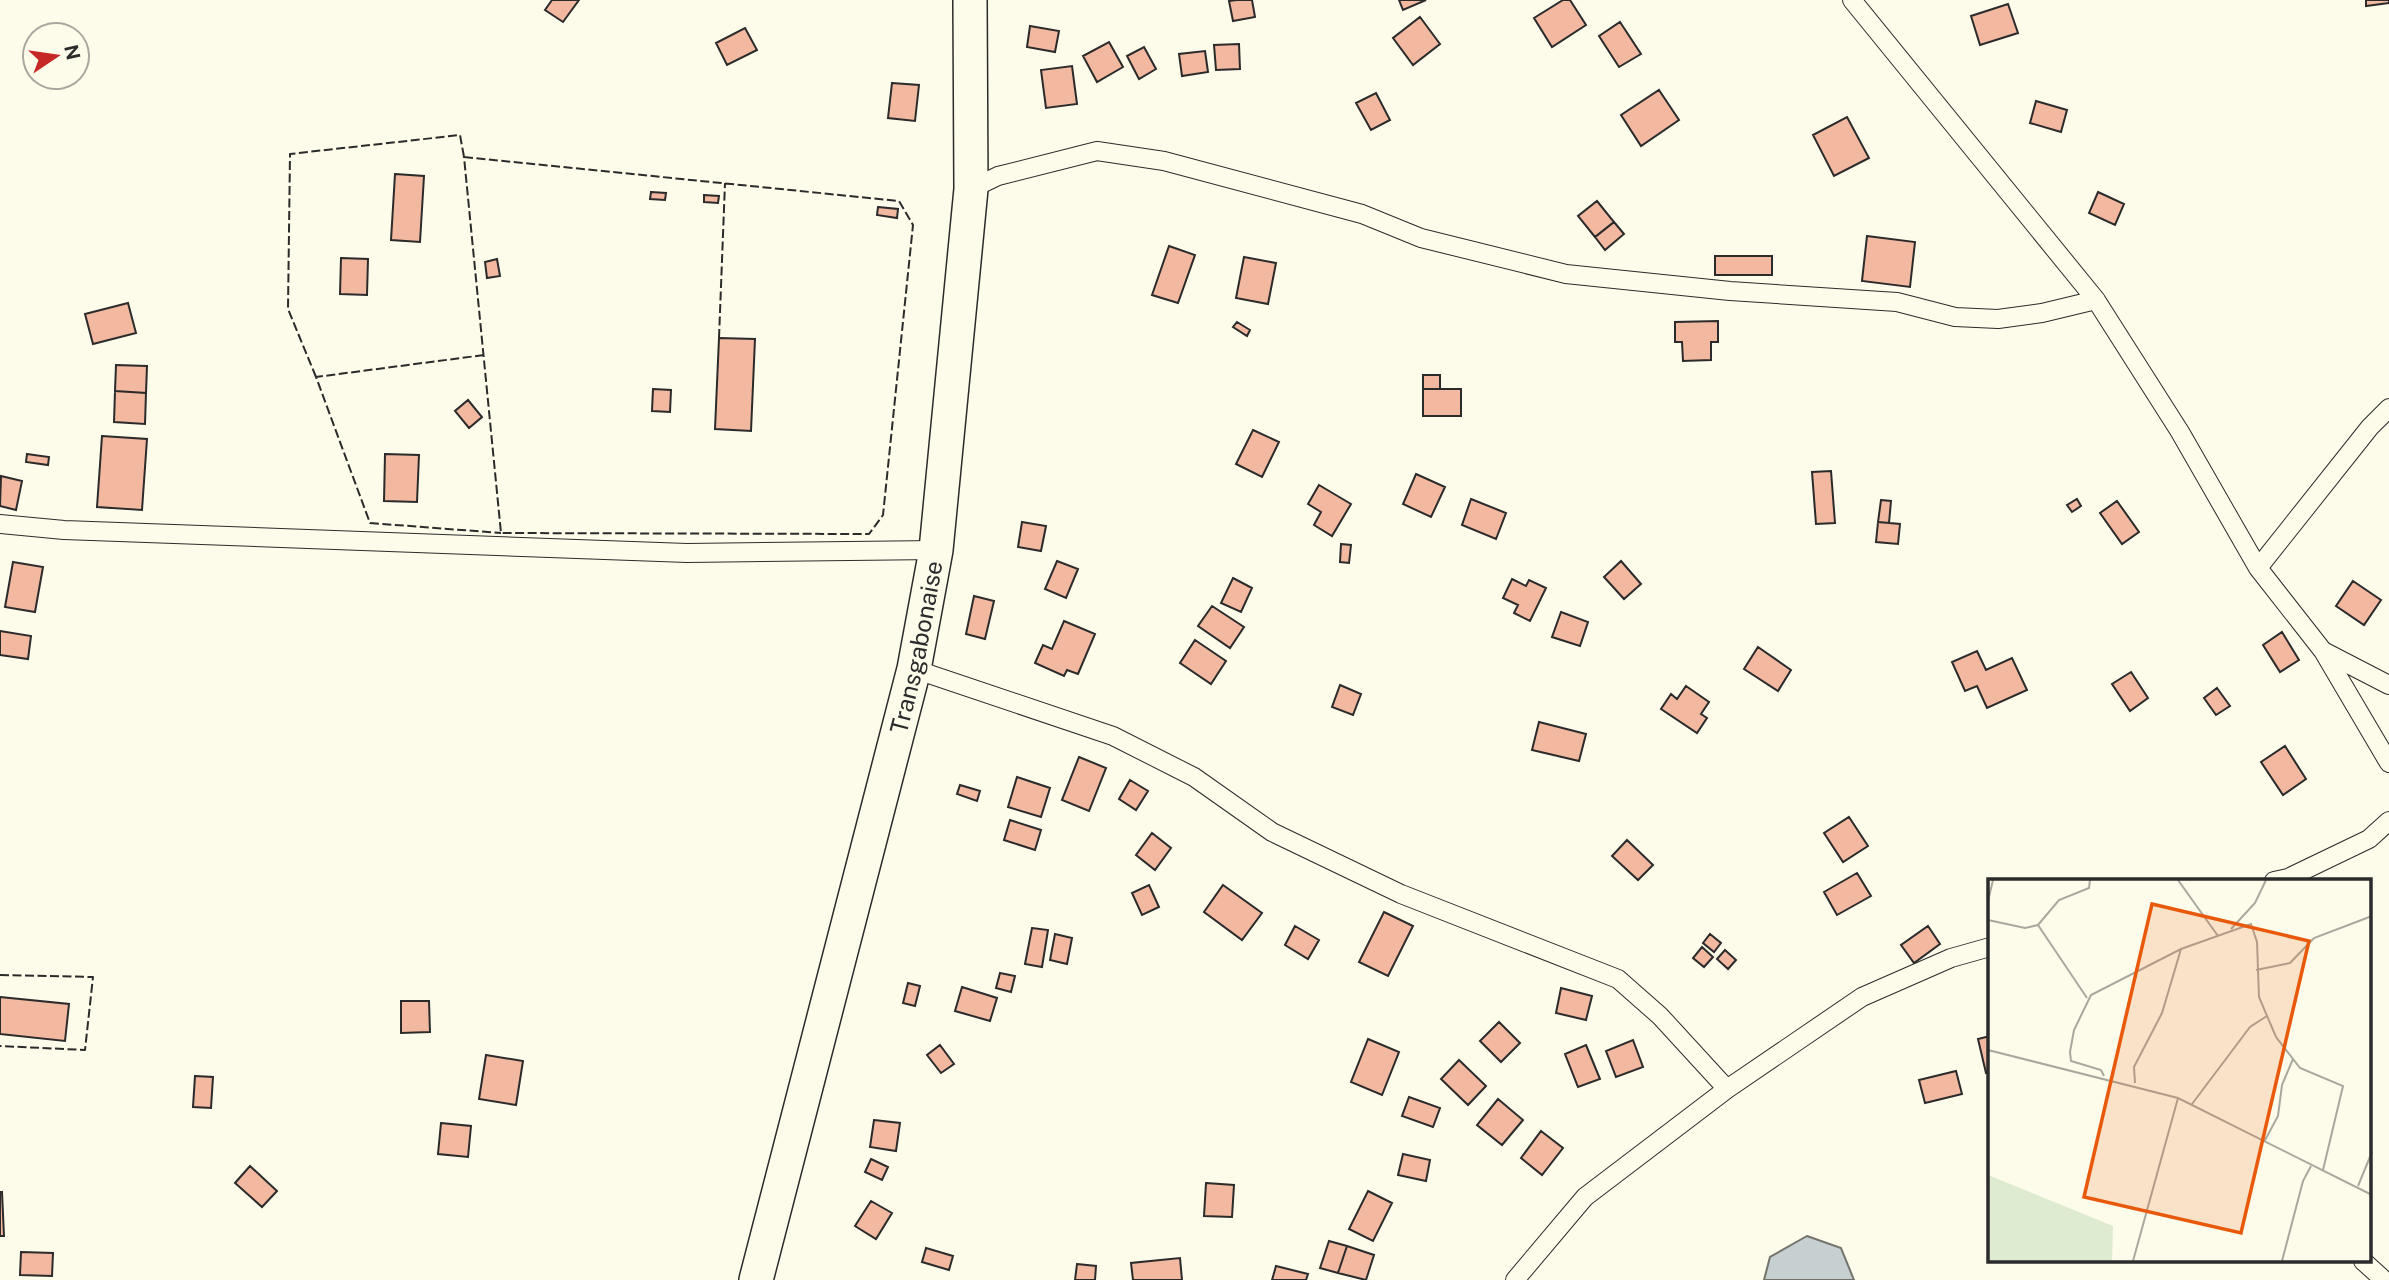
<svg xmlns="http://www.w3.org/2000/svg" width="2389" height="1280" viewBox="0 0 2389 1280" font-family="'Public Sans',sans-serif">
<rect width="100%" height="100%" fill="#fdfbea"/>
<!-- water -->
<path fill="#c7d0d0" stroke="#74746e" stroke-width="2" d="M1807,1236L1841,1248L1854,1280H1764L1770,1257Z"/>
<!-- building -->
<path fill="#f2b8a0" stroke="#2b2b2b" stroke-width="2" d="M552,0H579L563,22L545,10Z
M1237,0H1252L1255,17L1233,21L1229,1Z
M1399,0H1426L1403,10Z
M1563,0H1570L1586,25L1552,47L1534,18Z
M2366,0H2389V3L2366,6Z
M2008,4L2018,33L1980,45L1971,16Z
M1420,17L1440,44L1413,65L1393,38Z
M1620,22L1641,54L1619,67L1599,36Z
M1030,26L1059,31L1055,52L1027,47Z
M745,28L757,50L727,65L716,43Z
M1109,42L1123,67L1097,82L1083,56Z
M1239,44L1240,69L1216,70L1214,45Z
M1144,47L1156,69L1139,79L1127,56Z
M1205,51L1208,72L1182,76L1179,54Z
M1072,66L1077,104L1046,108L1041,70Z
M892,83L919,85L915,121L888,118Z
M1659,90L1679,120L1641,146L1621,115Z
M1376,93L1390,120L1371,130L1356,103Z
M2036,101L2067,110L2061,132L2030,123Z
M1847,117L1869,158L1834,176L1813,135Z
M395,174L424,176L420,242L391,240Z
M651,192L666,193L665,200L650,199Z
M2098,192L2124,204L2115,225L2089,213Z
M704,195L719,196L718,203L704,202Z
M1597,201L1614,222L1595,237L1578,216Z
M878,207L898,209L897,218L877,215Z
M1614,222L1624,234L1605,250L1595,237Z
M1867,236L1915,242L1910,287L1862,281Z
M1169,246L1195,255L1178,303L1152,295Z
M1715,256H1772V275H1715Z
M1244,257L1276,263L1268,304L1236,298Z
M341,258L368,259L367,295L340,294Z
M497,259L500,276L487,278L485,262Z
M128,303L136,333L93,344L85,314Z
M1718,321V342H1711V360L1683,361L1682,342H1675V322Z
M1237,322L1250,330L1247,336L1233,327Z
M719,338L755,339L751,431L715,429Z
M116,365L147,366L146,393L115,391Z
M1423,375H1440V389H1423Z
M653,389L671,390L670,412L652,411Z
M1423,389H1461V416H1423Z
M115,391L146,393L145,424L114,422Z
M468,400L482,417L469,428L455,411Z
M1253,430L1279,442L1262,477L1236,464Z
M102,436L147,439L142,510L97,507Z
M27,454L49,457L48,465L26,462Z
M385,454L419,455L417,502L384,501Z
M1831,471L1835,523L1816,524L1812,472Z
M1416,474L1445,487L1431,517L1403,504Z
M1,476L22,481L16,510L0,506Z
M1319,485L1351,504L1332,536L1314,525L1321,512L1308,504Z
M1471,499L1506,513L1496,539L1462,525Z
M2077,499L2081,506L2072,512L2067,505Z
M1881,500L1891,501L1889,523L1878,522Z
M2117,501L2139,532L2122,544L2100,513Z
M1022,522L1046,526L1041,551L1018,547Z
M1878,522L1900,524L1898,544L1876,542Z
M1341,544L1351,545L1349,563L1340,562Z
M1057,561L1078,569L1066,598L1045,589Z
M1621,561L1641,584L1624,599L1604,577Z
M13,562L43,567L35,612L5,607Z
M1233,578L1252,588L1241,612L1221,603Z
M1512,579L1526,586L1529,580L1546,588L1530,621L1514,613L1518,605L1503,598Z
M2353,581L2381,600L2364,625L2336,606Z
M974,596L994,601L985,639L966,634Z
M1212,606L1244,627L1230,648L1198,626Z
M1561,612L1588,622L1580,646L1552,637Z
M1064,621L1095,634L1078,674L1067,670L1064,676L1035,663L1043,645L1052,649Z
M0,631L31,636L28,659L0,655Z
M2282,632L2299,660L2280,672L2263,645Z
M1195,640L1226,661L1211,684L1180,663Z
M1758,647L1791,670L1778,691L1744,669Z
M1977,651L1986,670L2012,658L2027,690L1987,708L1977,686L1965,691L1952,662Z
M2131,672L2148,698L2130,711L2112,684Z
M1340,685L1361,694L1353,715L1332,707Z
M1686,686L1709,702L1701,714L1707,718L1697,733L1661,709L1671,694L1677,699Z
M2217,688L2230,706L2216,715L2204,698Z
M1539,722L1586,734L1579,761L1532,750Z
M2285,746L2306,779L2283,795L2261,762Z
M1079,757L1106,768L1089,811L1062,800Z
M1017,777L1050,788L1041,817L1008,807Z
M1130,780L1148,791L1136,810L1119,799Z
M960,785L980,791L977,801L957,794Z
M1849,817L1868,846L1843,862L1824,833Z
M1010,820L1041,830L1035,850L1004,840Z
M1152,833L1171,848L1155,870L1136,855Z
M1627,840L1653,865L1638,880L1612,856Z
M1857,873L1871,896L1837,915L1824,892Z
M1149,885L1159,907L1142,915L1132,893Z
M1223,885L1262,913L1242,940L1204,912Z
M1384,912L1413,926L1388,976L1359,962Z
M1295,926L1319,940L1308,959L1285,945Z
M1928,926L1940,944L1914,963L1901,945Z
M1032,928L1048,930L1042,967L1025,964Z
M1055,934L1072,938L1067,964L1050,960Z
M1710,934L1721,943L1714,952L1703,943Z
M1702,947L1713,957L1704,967L1693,958Z
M1725,950L1736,960L1728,969L1717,959Z
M1000,973L1015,976L1011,992L996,988Z
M908,983L920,986L915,1006L903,1003Z
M962,987L997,998L990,1021L955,1011Z
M1561,988L1592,996L1586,1020L1556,1013Z
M0,997L69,1004L65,1041L0,1034Z
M401,1001H429L430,1032L401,1033Z
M1499,1022L1520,1043L1501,1062L1480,1041Z
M1990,1036V1072L1986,1073L1978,1039Z
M1368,1039L1399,1052L1382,1095L1351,1082Z
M1633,1040L1643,1067L1616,1077L1606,1051Z
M940,1045L954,1064L941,1073L927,1055Z
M1586,1045L1600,1079L1578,1087L1565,1054Z
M486,1055L523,1061L516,1105L479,1099Z
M1459,1060L1486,1086L1468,1105L1441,1079Z
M1956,1071L1962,1094L1925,1103L1919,1080Z
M195,1076L213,1077L211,1108L193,1107Z
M1409,1097L1440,1108L1433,1127L1402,1116Z
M1498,1099L1523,1120L1502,1145L1477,1125Z
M874,1120L900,1123L896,1151L870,1147Z
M441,1123L471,1126L468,1157L438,1154Z
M1541,1131L1563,1148L1542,1175L1521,1158Z
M1403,1154L1430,1160L1426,1181L1398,1175Z
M871,1159L888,1167L882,1180L865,1172Z
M250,1166L277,1191L262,1207L235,1183Z
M1206,1183L1234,1185L1232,1217L1204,1216Z
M1368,1191L1392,1203L1373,1241L1349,1229Z
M0,1192H2L4,1236H0Z
M871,1201L892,1213L876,1239L855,1226Z
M1329,1241L1347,1246L1338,1273L1320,1268Z
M1347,1246L1374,1255L1366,1280L1338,1273Z
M926,1248L953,1256L949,1270L922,1262Z
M21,1252L53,1253L52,1276L20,1275Z
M1180,1258L1182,1280H1133L1131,1263Z
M1077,1264L1096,1266L1095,1280H1075Z
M1276,1266L1308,1274L1306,1280H1272Z"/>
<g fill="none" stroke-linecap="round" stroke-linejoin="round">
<defs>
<path id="street" d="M1852,0L2096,300L2180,432L2258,568L2323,651L2389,763
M971,189L998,176L1097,151L1164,161L1362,214L1421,238L1566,274L1730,291L1897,302L1955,317L1998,319L2042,313L2096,300
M0,524L64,530L687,553L936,550
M2258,568L2370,427L2389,408
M2323,651L2389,685
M914,669L1113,736L1194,777L1272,832L1401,894L1618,979L1660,1016L1727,1089
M2274,881L2288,878L2369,839L2389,821
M2363,1261L2384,1280
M1515,1280L1585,1197L1727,1089L1862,997L1951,958L1990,947"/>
<g id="highway">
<path id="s1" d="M756,1280L914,669L936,550L971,189L970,0"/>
</g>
</defs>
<!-- street casing -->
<use href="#street" stroke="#2b2b2b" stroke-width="20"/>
<!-- highway casing -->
<use href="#highway" stroke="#2b2b2b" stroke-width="36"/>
<!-- street -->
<use href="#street" stroke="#fdfbea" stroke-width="18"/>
<!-- highway -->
<use href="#highway" stroke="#fdfbea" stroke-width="33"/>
<!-- fence -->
<path stroke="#2b2b2b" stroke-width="2" stroke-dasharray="9 3.5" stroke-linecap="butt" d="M464,157L899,201L913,225L883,515L869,534L501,533Z
M719,338L725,183
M484,355L316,377L370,523L501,533
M316,377L288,309L290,154L460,135L464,157
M0,975L93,977L85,1050L0,1046"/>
</g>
<g text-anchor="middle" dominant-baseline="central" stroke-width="5" stroke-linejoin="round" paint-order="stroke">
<!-- street labels -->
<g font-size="24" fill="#2b2b2b" stroke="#fdfbea">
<text stroke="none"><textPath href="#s1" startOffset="653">Transgabonaise</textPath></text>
</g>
</g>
<!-- overview -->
<g transform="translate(1988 879)">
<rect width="383" height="383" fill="#fdfbea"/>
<path d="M0,296L125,347L124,382H0Z" fill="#deebd1"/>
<path fill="none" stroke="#a9a89e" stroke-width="2" d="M190,1L230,57M0,22L5,1M0,41L37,49L50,46L71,21L101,9L102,1M50,46L99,119M243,50L267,24L278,1M268,91L302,84L326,59L384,37M0,171L190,219L384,316M116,197L113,191L83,182L82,173L86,151L103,116L193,70L263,45L269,63L271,118L288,158L312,189L355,207L335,291M147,204L146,188L174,134L193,70M204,225L262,148L279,137M276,263L290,237L294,206L305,180M370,307L384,273M145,382L190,219M294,382L315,302L323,287"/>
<path fill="#e8590c" fill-opacity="0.15" stroke="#e8590c" stroke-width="3.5" d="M164,25L321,62L253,354L96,318Z"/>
<rect width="383" height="383" fill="none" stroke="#2b2b2b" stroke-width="3.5"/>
</g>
<!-- north arrow -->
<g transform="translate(56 56) rotate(77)"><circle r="33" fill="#fdfbea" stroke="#a9a89e" stroke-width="2"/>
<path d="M0-5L12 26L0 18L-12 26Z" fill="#c62828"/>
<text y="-10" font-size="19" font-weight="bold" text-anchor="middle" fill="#2b2b2b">N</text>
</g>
</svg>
